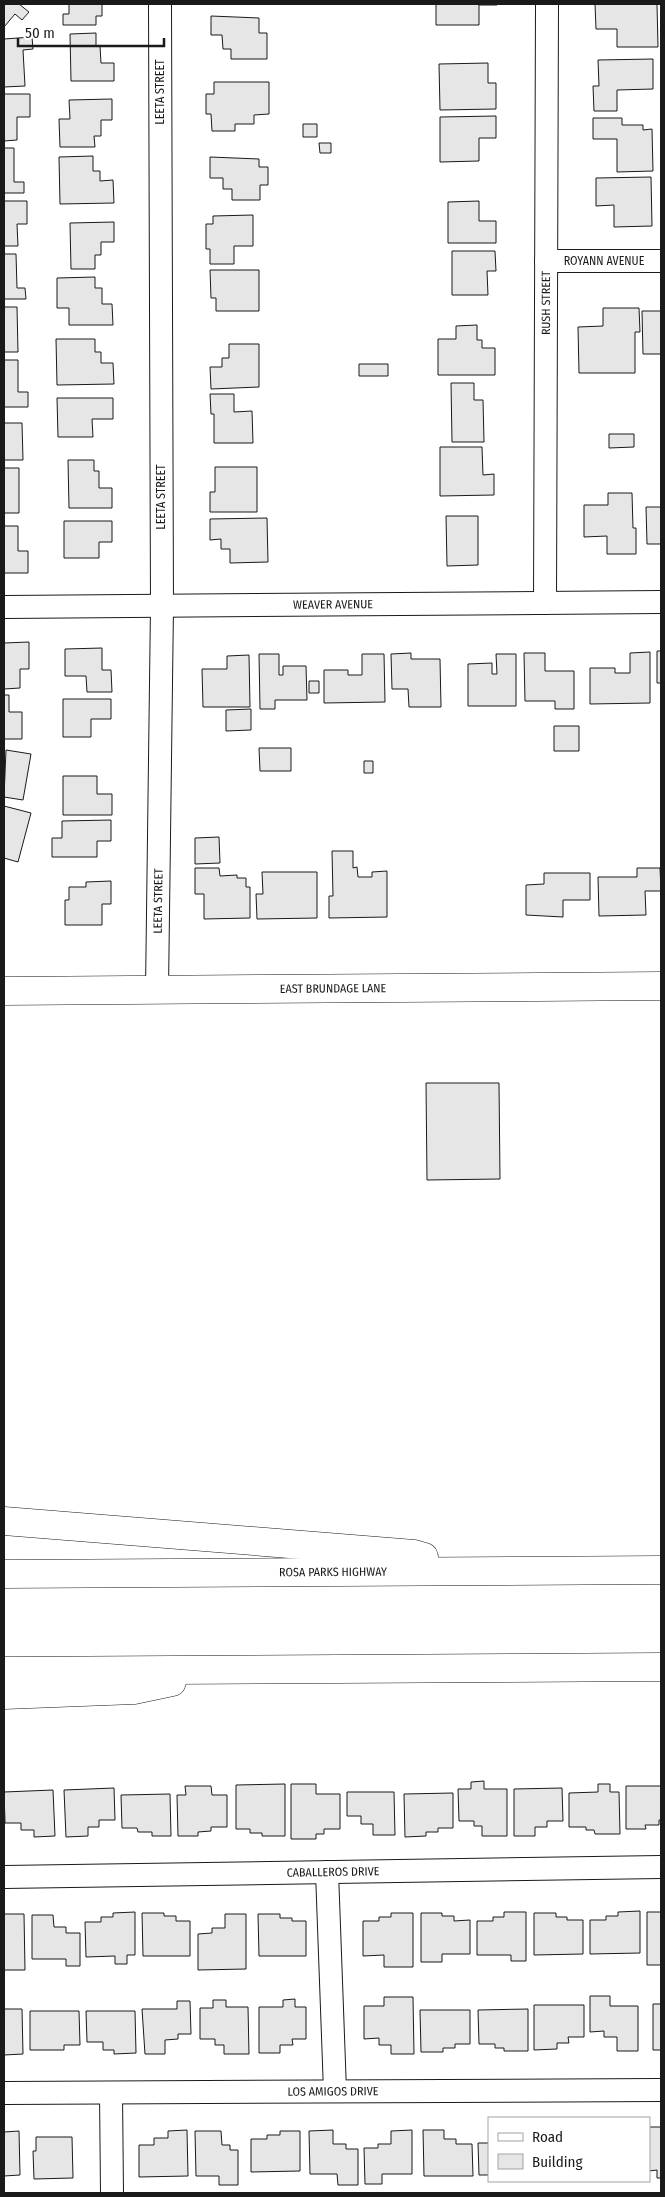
<svg xmlns="http://www.w3.org/2000/svg" width="665" height="2197" viewBox="0 0 665 2197" font-family="'Fira Sans Condensed',sans-serif">
<rect width="100%" height="100%" fill="#fff"/>
<!-- building -->
<path fill="#e6e6e6" stroke="#1a1a1a" d="M4,4H19L29,12L22,20L15,14L4,27Z
M69,4H102V16H96V25H63V14H69Z
M436,4H497V5H479V25H436Z
M595,4H657L658,47H617V29H596Z
M211,16L259,18V33H267V59H231V49H223L222,35H211Z
M96,33V46H100L101,63H114V81H71L70,34Z
M32,37L33,49L23,50L25,86L4,87V39Z
M653,59V89L617,90V111H594L593,86H599L598,60Z
M488,63V83H496V109L440,110L439,64Z
M214,82H269V114L254,115V124H235V131H212L211,114H206V94H214Z
M4,94H30V117H17V140L4,141Z
M112,99V120H101V136H94L95,147H60L59,119H70L69,100Z
M496,116V138H479V161L440,162V117Z
M593,118H622V125H643V130L652,129L653,171L617,172V139H593Z
M303,124H317V137H303Z
M319,143H331V153H320Z
M4,148H14V182H24V193H4Z
M93,156V171H100V181L113,180L114,203L60,204L59,157Z
M210,157L259,159V167H268V185H260V200H232V189H223V178H210Z
M651,177L652,226L614,227V205L596,206V178Z
M4,201H27V224H17L18,246H4Z
M479,201V221H496V243H448V202Z
M253,215V246H234V264H210V249H206V224H213V216Z
M114,222V242H101V255H95V269H71L70,223Z
M452,251H495L496,271H487L488,295H452Z
M4,254H16L17,288H25L26,299H4Z
M210,270H259V311H216V298H211Z
M95,277V288H102V304H112L113,325H69V308H57V278Z
M4,307H17L18,352H4Z
M603,308H639L640,332H635V373H579L578,327L603,326Z
M642,311H661V354H643Z
M477,325V340H482V348H495V375H438V339H456V326Z
M56,339H95V352H101V363H113L114,384L57,385Z
M229,344H259V387L211,389L210,367H222V358H229Z
M4,360H18V392H28V407H4Z
M359,364H388V376H359Z
M451,383H474V400H483L484,442H452Z
M210,394H234V412L252,411L253,443H214V414H211Z
M57,398H113V419H92L93,437H58Z
M4,423H22L23,460H4Z
M609,434H634V447L609,448Z
M440,447H482L483,475L494,474V495L440,496Z
M68,460H94V471H99V488H112V508H69Z
M215,467H257V512H210V492H215Z
M4,468H19V513H4Z
M608,493H632L633,528H636V554H607V536L584,537V505H608Z
M646,507H661V544H647Z
M446,516H478V565L447,566Z
M267,518L268,562L230,563V549H221V539L210,540V519Z
M64,521H112V542H99V558H64Z
M4,526H18V551H28V573H4Z
M29,642V669H20V688L4,689V643Z
M102,648V670H111L112,692H87L86,676H65V649Z
M657,651H661V701V683H657Z
M650,652V703L590,704V668H615V673H630V653Z
M411,653V659H440L441,707H409L408,689H392L391,654Z
M524,653H545V671H574V709H555V701H525Z
M259,654H279V675H283V666H306L307,700H275V709H260Z
M362,654H384L385,702L324,703V670H348V675H362Z
M496,654H516V706H468V664L492,663V674H497Z
M249,655L250,707H203L202,669H227V656Z
M309,681H319V693H309Z
M4,695H9V712H22V739H4Z
M63,699H111V719H91V737H63Z
M251,709V730L226,731V710Z
M554,726H579V751H554Z
M259,748H291V771H260Z
M6,750L31,754L23,800L4,797Z
M364,761H373V773H364Z
M63,776H97V794H112V815H63Z
M4,806L31,813L18,862L4,858Z
M111,820V841H97V857H52V838H62V821Z
M219,837L220,863L195,864V838Z
M332,851H353V868L357,867L358,877H372V872L387,871V917L329,918V896H333Z
M195,868H219L220,876L237,875V878H246V887H250V918L204,919V894H195Z
M637,868H660L661,891H645L646,915L599,916L598,877H637Z
M262,872H317V918L257,919L256,894H263Z
M544,873H590V900H563V917L526,915V885L544,884Z
M111,881V904H102V925H65V900H69V887H86V882Z
M426,1083H499L500,1179L427,1180Z
M484,1781V1789H507V1836H482V1826H474V1821H459L458,1789H471V1782Z
M285,1784V1836H262V1833H250V1829H236V1785Z
M291,1784H316V1794H340V1829H324V1834H316V1839H291Z
M598,1784H610V1792H619L620,1834H595L594,1830H586V1827H569V1793L598,1792Z
M185,1786H211L212,1795H227V1827H211V1831L198,1832V1836H178L177,1795H186Z
M626,1786H661V1820H659V1825H645L646,1829H626Z
M114,1788L115,1820H99V1827H88V1836L66,1837L64,1790Z
M562,1788L563,1821H547V1827H535V1836H514V1789Z
M53,1790L55,1836L34,1837V1830H21V1823H5L4,1792Z
M347,1792H394L395,1835H373V1824H361V1816H347Z
M453,1793V1828H438V1832H426V1836L405,1837L404,1794Z
M170,1794L171,1836H152V1832H138L137,1828H122L121,1795Z
M640,1911V1953L590,1954V1920H606V1916H618V1912Z
M135,1912V1955H127V1964H115V1956L86,1957L85,1922H101V1917H113V1913Z
M504,1912H526V1961H511V1955H477V1921H493V1917H504Z
M647,1912H661V1965H647Z
M142,1913H164V1916H176V1921H190V1956H143Z
M391,1913H413V1967H384V1955L363,1956V1921H379V1917H391Z
M421,1913H442V1916H454V1921L470,1920V1954H442V1962H421Z
M534,1913H556V1917H567V1920H583V1954L534,1955Z
M4,1914H24L25,1970H4Z
M225,1914H246V1969L198,1970V1934L212,1933V1928H225Z
M258,1914H280V1918H292V1921H306V1956H259Z
M32,1915H53L54,1927H66V1933H80V1966H66V1959H32Z
M590,1996H610V2006H638V2051H617V2037H604V2031L590,2032Z
M384,1997H413L414,2054H391V2045H379V2038L364,2039V2006H384Z
M295,1999V2007H306V2039H292L293,2045H280V2053H259V2007H283V2000Z
M213,2000H226V2007H248L249,2054H224V2045H215V2039H200V2008H213Z
M177,2001H190L191,2034H178V2039L165,2040V2054H145L142,2009H177Z
M653,2004H661V2050H653Z
M534,2005H584V2037H568L569,2043H557V2049L534,2050Z
M4,2009H22L23,2054L4,2055Z
M528,2009V2051H504V2048H495V2044H479L478,2010Z
M420,2010H470V2044H455V2048H443V2052H421Z
M30,2011H79L80,2045H64V2050H30Z
M86,2011H135L136,2053L114,2054V2050H103V2042H87Z
M649,2127H661V2178H657V2170L649,2171Z
M187,2130L188,2176L139,2177V2145H154V2138H168V2131Z
M333,2130V2144H346V2149H358V2185H338L337,2174H310L309,2131Z
M412,2130V2174H382V2184H365L364,2148H378V2144H391V2131Z
M423,2130H444V2139H456V2144H472L473,2176H424Z
M19,2131L20,2175L4,2176V2132Z
M195,2131H221L222,2145H230V2150H238V2185H219V2176H196Z
M280,2131H300V2171L251,2172V2139H267V2135H280Z
M36,2137H72L73,2178L34,2179L33,2151H36Z
M478,2143H489V2175H479Z"/>
<g fill="none" stroke-linecap="round" stroke-linejoin="round">
<defs>
<g id="minor">
<path id="s1" d="M546,261H661"/>
<path id="s2" d="M545,603L547,4"/>
<path id="s3" d="M4,607L661,602"/>
<path id="s4" d="M157,990L162,606L160,4"/>
<path d="M327,1872L335,2091"/>
<path id="s5" d="M4,1877L661,1867"/>
<path id="s6" d="M4,2093L661,2090"/>
<path d="M111,2093L112,2193"/>
</g>
<g id="major">
<path id="s7" d="M4,991L661,986"/>
</g>
<g id="highway">
<path d="M4,1521L414,1554L424,1557"/>
<path id="s8" d="M4,1574L661,1570"/>
<path d="M4,1671L661,1667"/>
<path d="M4,1695L134,1690L172,1682"/>
</g>
</defs>
<!-- minor casing -->
<use href="#minor" stroke="#1a1a1a" stroke-width="24"/>
<!-- major casing -->
<use href="#major" stroke="#1a1a1a" stroke-width="29"/>
<!-- highway casing -->
<use href="#highway" stroke="#1a1a1a" stroke-width="29"/>
<!-- minor -->
<use href="#minor" stroke="#fff" stroke-width="22"/>
<!-- major -->
<use href="#major" stroke="#fff" stroke-width="28"/>
<!-- highway -->
<use href="#highway" stroke="#fff" stroke-width="28"/>
</g>
<g text-anchor="middle" dominant-baseline="central" stroke-width="4" stroke-linejoin="round" paint-order="stroke">
<!-- street labels -->
<g font-size="12" fill="#1a1a1a" stroke="#fff">
<text transform="translate(160 92) rotate(-90)">LEETA STREET</text>
<text stroke="none"><textPath href="#s1" startOffset="58">ROYANN AVENUE</textPath></text>
<text stroke="none"><textPath href="#s2" startOffset="300">RUSH STREET</textPath></text>
<text transform="translate(161 497) rotate(-90)">LEETA STREET</text>
<text stroke="none"><textPath href="#s3" startOffset="329">WEAVER AVENUE</textPath></text>
<text stroke="none"><textPath href="#s4" startOffset="89">LEETA STREET</textPath></text>
<text stroke="none"><textPath href="#s7" startOffset="329">EAST BRUNDAGE LANE</textPath></text>
<text stroke="none"><textPath href="#s8" startOffset="329">ROSA PARKS HIGHWAY</textPath></text>
<text stroke="none"><textPath href="#s5" startOffset="329">CABALLEROS DRIVE</textPath></text>
<text stroke="none"><textPath href="#s6" startOffset="329">LOS AMIGOS DRIVE</textPath></text>
</g>
</g>
<!-- border -->
<rect width="665" height="2197" fill="none" stroke="#1a1a1a" stroke-width="10"/>
<!-- legend -->
<rect x="488" y="2117" width="162" height="65" fill="#ffffff" stroke="#a3a3a3"/>
<rect x="498" y="2133" width="25" height="8" fill="#ffffff" stroke="#a3a3a3"/>
<text x="532" y="2142" font-size="15" fill="#1a1a1a">Road</text>
<rect x="498" y="2154" width="25" height="15" fill="#e6e6e6" stroke="#a3a3a3"/>
<text x="532" y="2167" font-size="15" fill="#1a1a1a">Building</text>
<!-- scale -->
<path d="M18 38v8h146v-8" fill="none" stroke="#1a1a1a" stroke-width="2.5"/>
<text x="25" y="38" font-size="15" fill="#1a1a1a" stroke="#ffffff" stroke-width="4" paint-order="stroke">50 m</text>
</svg>
